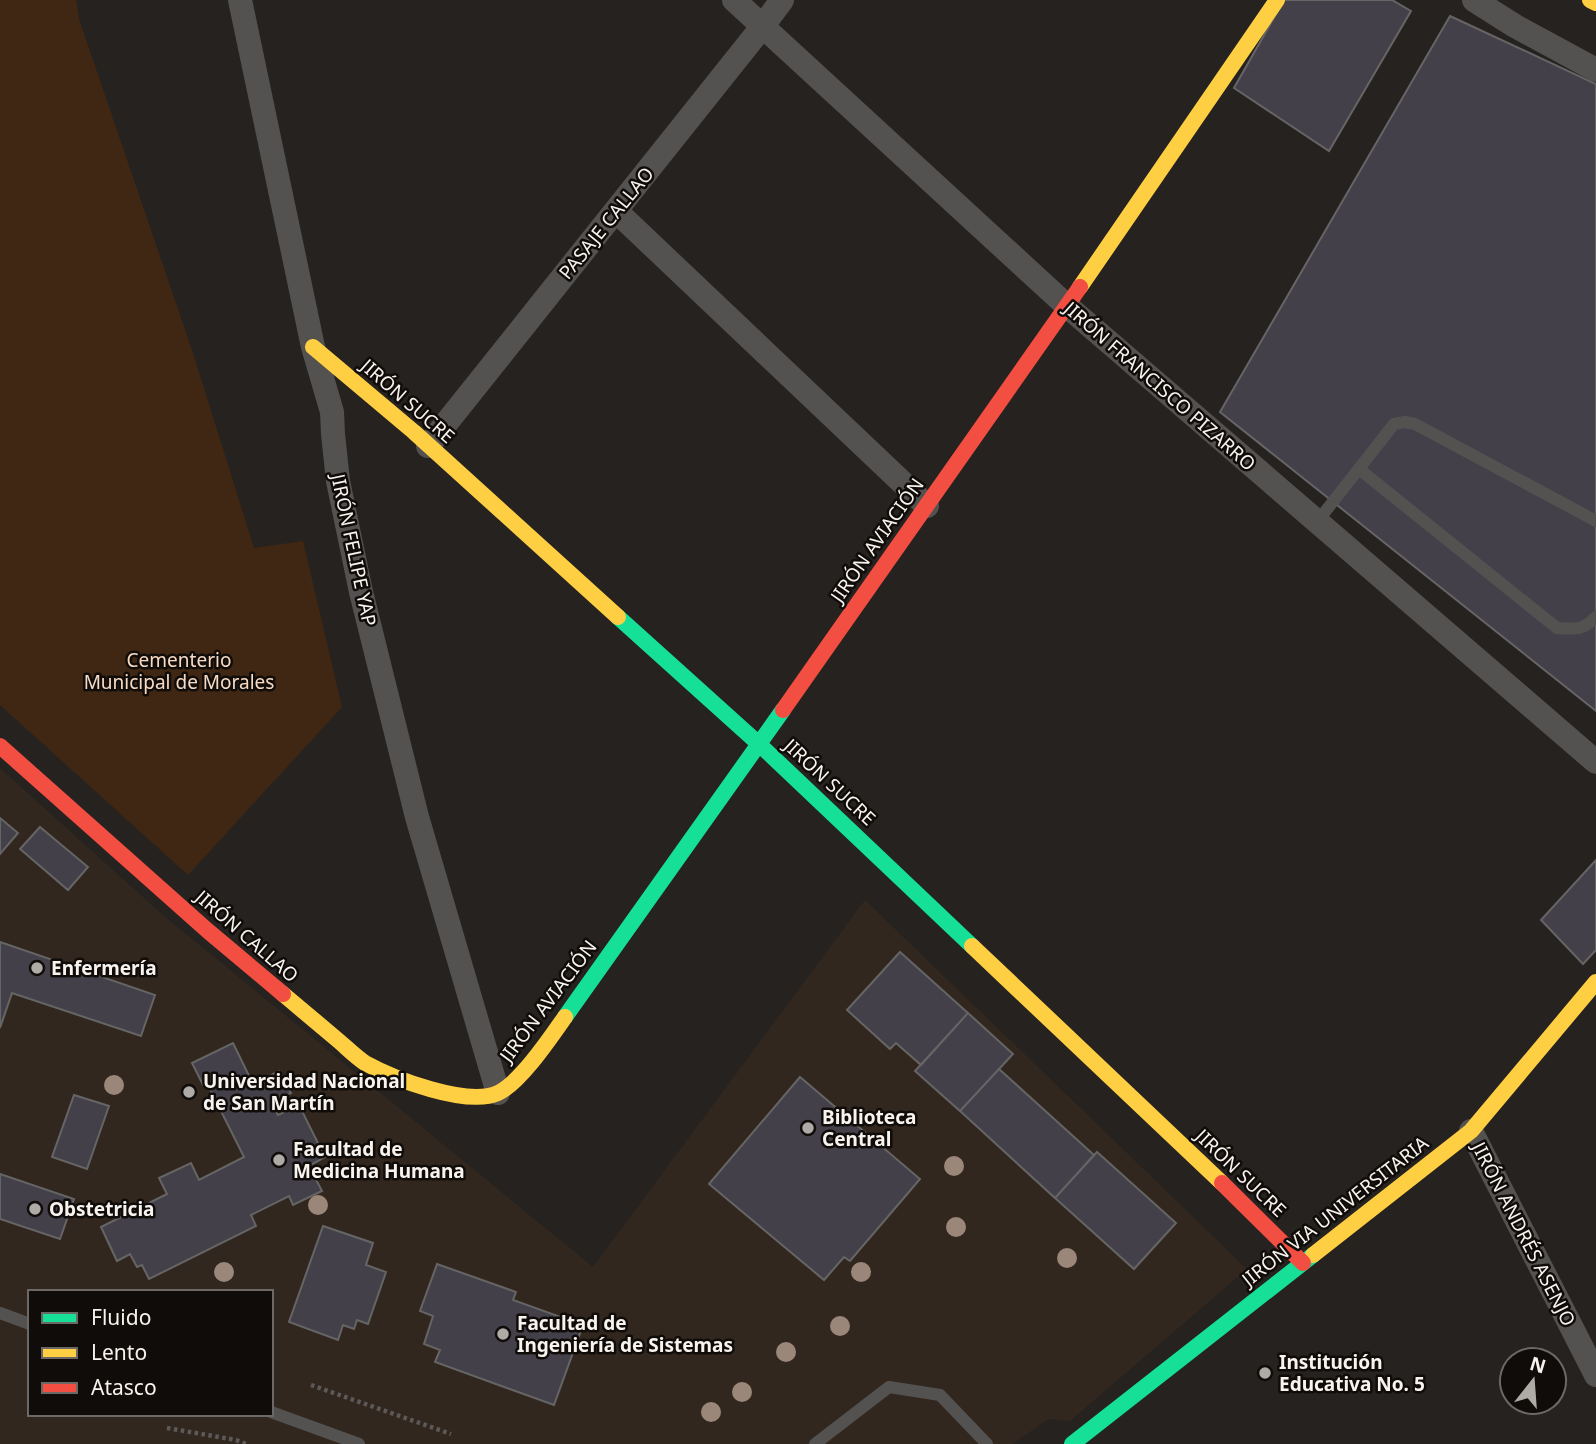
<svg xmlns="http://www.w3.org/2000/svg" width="1596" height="1444" viewBox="0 0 1596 1444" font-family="'Noto Sans',sans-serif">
<rect width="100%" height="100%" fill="#26221f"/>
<!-- built -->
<path fill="#32271e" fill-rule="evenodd" d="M0,768L164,916L593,1267L865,900L1247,1269L1070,1421L1048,1419L1013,1444H0ZM30,1292H271V1414H30Z"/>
<!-- green -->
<path fill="#402713" d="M0,0H76L79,19L193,353L254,548L303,541L342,707L188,875L0,705Z"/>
<!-- building -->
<path fill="#434049" stroke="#666565" stroke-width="2" d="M1284,0H1392L1411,11L1329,151L1234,88Z
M1450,16L1596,84V711L1220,412Z
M0,818L18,833L0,854Z
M40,827L88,867L68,890L20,849Z
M1596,860V950L1583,964L1541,920Z
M0,942L155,995L141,1036L12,993L0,1028Z
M900,952L968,1013L921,1065L896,1043L890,1049L847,1010Z
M968,1013L1013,1054L960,1111L915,1071Z
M233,1043L253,1084L279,1071L291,1093L271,1102L278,1115L299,1105L325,1157L309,1166L322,1191L293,1205L289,1196L251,1215L256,1226L149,1279L142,1265L137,1267L130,1254L117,1261L101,1227L167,1194L159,1178L191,1163L199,1180L244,1157L207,1083L203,1085L192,1063Z
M999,1069L1094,1155L1055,1198L960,1111Z
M800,1077L920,1179L850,1261L844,1257L824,1280L709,1184Z
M74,1095L109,1106L87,1169L52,1157Z
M1097,1152L1176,1223L1134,1269L1055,1198Z
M0,1174L74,1199L60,1239L0,1219Z
M323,1226L373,1243L366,1265L386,1272L368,1324L357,1320L354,1329L343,1325L338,1340L289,1322Z
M437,1264L516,1292L513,1300L583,1325L554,1405L435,1362L440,1350L424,1344L433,1316L420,1311Z"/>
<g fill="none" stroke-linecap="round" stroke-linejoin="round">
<!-- path -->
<path stroke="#5c5958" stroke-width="4.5" stroke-dasharray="3.5 3.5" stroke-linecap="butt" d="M311,1385L451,1434
M167,1428L236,1440L246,1444"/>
<!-- lane -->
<path stroke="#545251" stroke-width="12" d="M1359,469L1557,628C1576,629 1582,631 1596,617
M1317,522L1394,424L1405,422L1415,424L1596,521
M0,1313L30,1324
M271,1412L359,1444
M815,1444L889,1387L940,1395L987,1444"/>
<!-- street -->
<path stroke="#545251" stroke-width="24" d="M240,0L313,347L332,412L333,434L338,481L361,592L417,817L498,1093
M734,0L1067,306L1596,762
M1474,0L1515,26L1596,70
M616,211L927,506
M428,446L762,27L782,0
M1471,1131L1596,1375"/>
<!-- fast -->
<path stroke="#16e098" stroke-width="16" d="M618,617L759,744L972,946
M565,1017L783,710
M1072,1444L1313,1255"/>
<!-- slow -->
<path stroke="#ffcf43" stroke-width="16" d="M1590,0L1596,3
M1080,287L1277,0
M313,347L414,432L618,617
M972,946L1222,1183
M283,994C302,1010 321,1026 340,1042C348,1049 356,1057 365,1063C394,1079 467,1107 498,1093C520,1083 551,1037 565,1017
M1313,1255L1471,1131L1596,982"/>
<!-- jam -->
<path stroke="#f24e42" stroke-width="16" d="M783,710L1080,287
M0,746L208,931L283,994
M1222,1183L1303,1263"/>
</g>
<!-- trees -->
<g fill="#9a8779">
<circle cx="114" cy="1085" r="10"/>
<circle cx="954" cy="1166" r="10"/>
<circle cx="318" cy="1205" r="10"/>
<circle cx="956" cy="1227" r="10"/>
<circle cx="1067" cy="1258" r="10"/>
<circle cx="224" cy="1272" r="10"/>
<circle cx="861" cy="1272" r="10"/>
<circle cx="840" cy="1326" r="10"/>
<circle cx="786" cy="1352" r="10"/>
<circle cx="742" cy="1392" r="10"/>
<circle cx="711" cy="1412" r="10"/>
</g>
<!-- markers -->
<g fill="#aeaaa6" stroke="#0f0c09" stroke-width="2.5">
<circle cx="37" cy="968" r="7"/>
<circle cx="189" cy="1092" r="7"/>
<circle cx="808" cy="1128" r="7"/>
<circle cx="279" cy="1160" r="7"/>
<circle cx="35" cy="1209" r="7"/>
<circle cx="503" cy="1334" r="7"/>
<circle cx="1265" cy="1373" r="7"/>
</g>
<g text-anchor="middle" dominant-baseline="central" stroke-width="5" stroke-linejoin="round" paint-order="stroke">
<!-- street labels -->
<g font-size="19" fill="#f8f3ef" stroke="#0f0c09">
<text transform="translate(606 223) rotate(-51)">PASAJE CALLAO</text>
<text transform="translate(1160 386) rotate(41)">JIRÓN FRANCISCO PIZARRO</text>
<text transform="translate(408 401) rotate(41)">JIRÓN SUCRE</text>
<text transform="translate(877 540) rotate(-55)">JIRÓN AVIACIÓN</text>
<text transform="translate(354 550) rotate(78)">JIRÓN FELIPE YAP</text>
<text transform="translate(830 782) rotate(43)">JIRÓN SUCRE</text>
<text transform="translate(247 936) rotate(41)">JIRÓN CALLAO</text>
<text transform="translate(548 1001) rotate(-53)">JIRÓN AVIACIÓN</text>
<text transform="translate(1241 1173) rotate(44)">JIRÓN SUCRE</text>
<text transform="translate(1335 1211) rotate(-38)">JIRÓN VIA UNIVERSITARIA</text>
<text transform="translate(1524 1234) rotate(63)">JIRÓN ANDRÉS ASENJO</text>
</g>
<!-- park labels -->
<g font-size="19" fill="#f8dac3" stroke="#0f0c09">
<text x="179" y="660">Cementerio<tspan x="179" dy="22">Municipal de Morales</tspan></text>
</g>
<!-- poi labels -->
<g font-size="19" font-weight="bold" fill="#f8f3ef" stroke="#0f0c09" text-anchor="start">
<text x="51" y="968">Enfermería</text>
<text x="203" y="1081">Universidad Nacional<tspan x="203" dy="22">de San Martín</tspan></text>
<text x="822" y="1117">Biblioteca<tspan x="822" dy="22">Central</tspan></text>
<text x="293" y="1149">Facultad de<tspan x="293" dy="22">Medicina Humana</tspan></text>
<text x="49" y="1209">Obstetricia</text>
<text x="517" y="1323">Facultad de<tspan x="517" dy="22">Ingeniería de Sistemas</tspan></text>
<text x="1279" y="1362">Institución<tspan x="1279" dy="22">Educativa No. 5</tspan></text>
</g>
</g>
<!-- legend -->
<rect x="28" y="1290" width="245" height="126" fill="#0f0c09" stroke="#6c6865" stroke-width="2"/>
<rect x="42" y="1313" width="35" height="10" fill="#16e098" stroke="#6c6865" stroke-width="2"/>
<text x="91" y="1325" font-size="21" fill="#f8f3ef">Fluido</text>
<rect x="42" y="1348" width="35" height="10" fill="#ffcf43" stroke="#6c6865" stroke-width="2"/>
<text x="91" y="1360" font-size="21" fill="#f8f3ef">Lento</text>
<rect x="42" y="1383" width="35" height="10" fill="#f24e42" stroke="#6c6865" stroke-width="2"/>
<text x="91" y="1395" font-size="21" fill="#f8f3ef">Atasco</text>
<!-- north arrow -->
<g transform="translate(1533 1381) rotate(17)"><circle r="33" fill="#0f0c09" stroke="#6c6865" stroke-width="2"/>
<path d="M0-5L12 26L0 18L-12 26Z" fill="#aeaaa6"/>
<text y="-10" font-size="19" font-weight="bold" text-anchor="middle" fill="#f8f3ef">N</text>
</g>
</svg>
